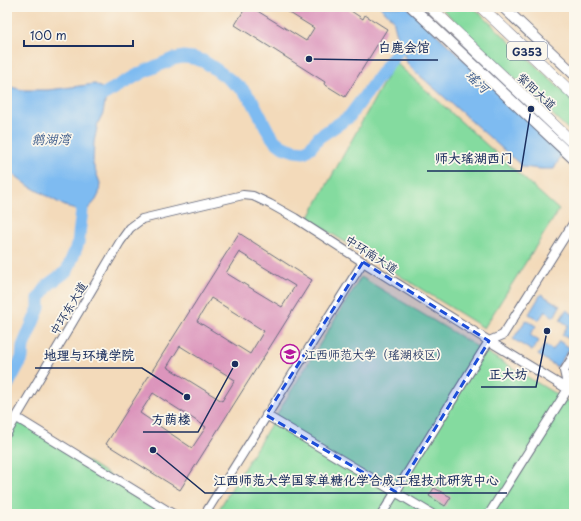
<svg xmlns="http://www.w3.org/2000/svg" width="581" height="521" viewBox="0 0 581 521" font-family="'Playpen Sans','LXGW WenKai TC',sans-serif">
<rect width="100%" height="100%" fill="#fbf7ec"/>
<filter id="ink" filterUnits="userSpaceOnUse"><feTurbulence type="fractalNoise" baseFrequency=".025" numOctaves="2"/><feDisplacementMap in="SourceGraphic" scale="8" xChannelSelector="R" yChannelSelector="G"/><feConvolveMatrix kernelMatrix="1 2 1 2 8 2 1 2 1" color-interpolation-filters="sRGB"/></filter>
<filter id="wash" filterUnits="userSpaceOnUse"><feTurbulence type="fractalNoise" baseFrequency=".012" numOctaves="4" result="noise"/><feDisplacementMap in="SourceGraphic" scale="16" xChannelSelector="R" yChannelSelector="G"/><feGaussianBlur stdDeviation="0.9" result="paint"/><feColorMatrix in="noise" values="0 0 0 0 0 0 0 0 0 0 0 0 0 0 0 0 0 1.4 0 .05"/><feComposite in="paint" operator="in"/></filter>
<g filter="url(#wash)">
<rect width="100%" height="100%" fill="#f3daba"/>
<!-- green -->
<path fill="#84db9f" stroke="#50857e" d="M440,7H473L574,102V135Z
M395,62L559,210L484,328L308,219Z
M361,277L574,405V514H216Z
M17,418L173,514H7V433Z"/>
<!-- water -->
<path fill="#7ebbf1" stroke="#4c75a8" d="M380,7H407L563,152L554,169H541L523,167L408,65L398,39L393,19Z
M95,84L103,89L106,97L103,113L98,123L94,142L93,164L100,183L99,194L96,200L89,208L82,210L72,209L63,205L29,186L7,169V86L23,90H49Z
M541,294L560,306L554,317L545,311L539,320L529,314Z
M566,310L574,315V339L573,341L562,335L568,325L560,320Z
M526,320L536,326L530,335L539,341L532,351L513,339Z
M559,341L570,348L557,367L538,355L545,345L553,350Z"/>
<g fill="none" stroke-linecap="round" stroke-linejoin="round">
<!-- river -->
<path stroke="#7ebbf1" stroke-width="13" d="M90,102L143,72L173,59L183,57L193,58L203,61L214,68L242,89L253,102L269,133L275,141L283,147L295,151L304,152L311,147L319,137L349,117L412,32
M7,386L22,358L23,346L39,308V298L49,284L67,271L78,243L82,210"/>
</g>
<g id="blocks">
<!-- building -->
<path fill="#dc95bc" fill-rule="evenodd" d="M246,7H251L306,41L314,28L280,7H327L331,9L332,7H345L363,19L365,15L387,29L345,97L324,84L325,82L235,25Z
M239,233L312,280L180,490L106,444ZM239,252L295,286L282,307L226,273ZM211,298L264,331L250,354L197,321ZM180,346L235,380L222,401L167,367ZM153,393L206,427L192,448L140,413Z
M434,488L451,497L445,506L429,496Z"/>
</g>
</g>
<g filter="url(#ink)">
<use href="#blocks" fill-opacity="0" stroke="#676b7e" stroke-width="1"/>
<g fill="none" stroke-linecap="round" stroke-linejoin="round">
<defs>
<path id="minor" d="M266,415L432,514
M17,418L173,514
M7,433L120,242L130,228L142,219L243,195L253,196L270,204L295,218L363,262L489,341L574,393
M205,514L363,262
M382,514L489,341L503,335L574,222
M489,514L568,389L564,371L574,355"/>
<path id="major" d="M412,7L574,159
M503,7L574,74"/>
<path id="highway" d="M430,7L574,144
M481,7L574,95"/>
</defs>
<!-- minor casing -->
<use href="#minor" stroke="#676b7e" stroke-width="10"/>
<!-- major casing -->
<use href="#major" stroke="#676b7e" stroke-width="12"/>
<!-- highway casing -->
<use href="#highway" stroke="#676b7e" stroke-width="12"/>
<!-- minor -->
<use href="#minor" stroke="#fff" stroke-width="8"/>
<!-- major -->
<use href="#major" stroke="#fff" stroke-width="10"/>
<!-- highway -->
<use href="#highway" stroke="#fff" stroke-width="11"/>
</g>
</g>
<!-- marked area -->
<path fill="#1d4ed8" fill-opacity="0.2" stroke="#1d4ed8" stroke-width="3" stroke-dasharray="8 5" stroke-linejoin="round" d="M363,262L489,341L396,492L266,415Z"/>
<!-- icons -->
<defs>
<symbol id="university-ring" viewBox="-11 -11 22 22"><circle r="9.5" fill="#fbf7ec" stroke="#b5179e" stroke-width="1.5"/><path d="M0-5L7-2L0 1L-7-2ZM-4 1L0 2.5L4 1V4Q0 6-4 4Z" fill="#b5179e"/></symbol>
</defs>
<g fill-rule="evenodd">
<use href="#university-ring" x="279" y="343" width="22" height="22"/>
</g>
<g text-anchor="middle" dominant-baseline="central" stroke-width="3.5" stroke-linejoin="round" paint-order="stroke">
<!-- shield labels -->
<rect fill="#fbf7ec" stroke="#5e6b89" stroke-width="1" x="507" y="42" width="40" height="18" rx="3"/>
<g font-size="11" font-weight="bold" fill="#1b2f5e">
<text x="527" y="51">G353</text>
</g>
<!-- street labels -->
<g font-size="12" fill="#1b2f5e" stroke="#fbf7ec">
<text transform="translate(537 91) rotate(43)">紫阳大道</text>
<text transform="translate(372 254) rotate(33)">中环南大道</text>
<text transform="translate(68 308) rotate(-59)">中环东大道</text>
</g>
<!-- poi labels -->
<g font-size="12" fill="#1b2f5e" stroke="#fbf7ec" text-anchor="start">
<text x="304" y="354">江西师范大学（瑶湖校区）</text>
</g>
<!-- water labels -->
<g font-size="13" font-style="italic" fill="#39598a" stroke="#fbf7ec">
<text transform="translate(478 81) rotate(43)">瑶河</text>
<text x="51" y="138">鹅湖湾</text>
</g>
</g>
<!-- callouts -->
<path fill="none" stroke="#1b2f5e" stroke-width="1.5" d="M309 59L370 60H438M531 109L521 171H427M187 397L142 368H35M547 331L536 387H481M235 364L198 432H143M153 450L205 493H507"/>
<g fill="#1b2f5e" stroke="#fbf7ec" stroke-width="1.5">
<circle cx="309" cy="59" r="4"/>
<circle cx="531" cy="109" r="4"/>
<circle cx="187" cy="397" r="4"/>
<circle cx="547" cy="331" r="4"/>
<circle cx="235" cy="364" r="4"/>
<circle cx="153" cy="450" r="4"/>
</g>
<g font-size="13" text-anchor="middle" font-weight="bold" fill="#1b2f5e" stroke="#fbf7ec" stroke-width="3.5" stroke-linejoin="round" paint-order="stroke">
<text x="404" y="52">白鹿会馆</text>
<text x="474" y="163">师大瑶湖西门</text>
<text x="89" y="360">地理与环境学院</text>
<text x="508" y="379">正大坊</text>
<text x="171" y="424">方荫楼</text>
<text x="356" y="485">江西师范大学国家单糖化学合成工程技术研究中心</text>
</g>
<!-- margin -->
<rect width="581" height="521" fill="none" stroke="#fbf7ec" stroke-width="24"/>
<!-- scale -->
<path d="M24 40v6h109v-6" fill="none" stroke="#1b2f5e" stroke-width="2"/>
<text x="30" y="40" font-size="12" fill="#1b2f5e" stroke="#fbf7ec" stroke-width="3" paint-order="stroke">100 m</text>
</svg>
